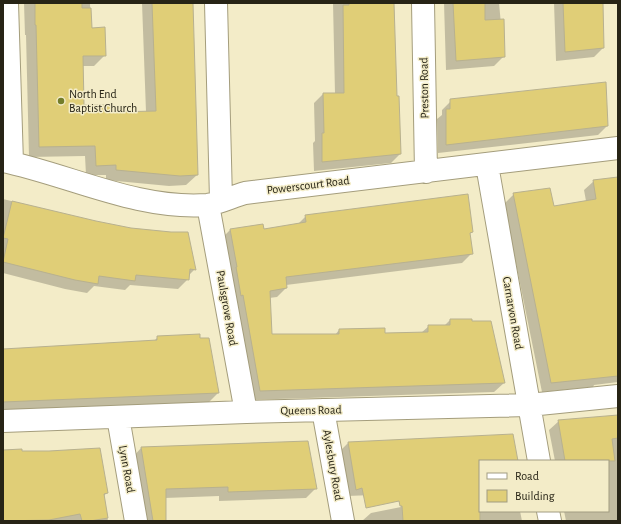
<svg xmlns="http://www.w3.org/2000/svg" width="621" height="524" viewBox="0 0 621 524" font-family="'Alegreya Sans',sans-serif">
<rect width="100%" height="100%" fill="#f3ecc8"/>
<!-- shadow -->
<path fill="#0003" d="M24,3H90L91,29L105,55L94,66H82L83,106L113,113L146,112L142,3H191L197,175L186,185L169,186L106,180V175H86L85,156L29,157L26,35H25Z
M333,3H394L396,97L400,154L391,163L314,171L313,143L315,141L314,103L323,94H335Z
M444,3H499L504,56L494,66L446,70Z
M554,3H602L603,48L594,57L556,61Z
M451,101L607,126L598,135L438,153L437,119L442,115V110Z
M618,178V382L594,385L593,387L542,392L504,204L514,194L553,207L586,201L584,190L594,181Z
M3,199L96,222L195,269L188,276V279L178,289L130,285L125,290L94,286L87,293L65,289L3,273Z
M306,216L472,232L469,234L472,253L462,263L286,285V288L277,297L269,298L271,335H335L339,330L384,334L421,333L429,326H444L450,320L504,383L494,392L250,400L221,239L230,230L263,225L264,230L297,225Z
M158,337L218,393L209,402L3,411V350L153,342Z
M618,416V521H566L564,511H608V461H555L549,430L559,421Z
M348,443L516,461H480V511H520L522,521H362L371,513L401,507L400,494L347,496L339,452Z
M141,448L316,488L306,498L219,501V496L165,498V521H142L132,458Z
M3,451L21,452L107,492L104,496L108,521H3Z"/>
<!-- building -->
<path fill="#e0ce77" stroke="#b8b18f" d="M35,3H82V8H91L92,28L105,27L106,56H83L84,105H114V112L156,111L152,3H193L198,175L180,176L116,170V165L96,166L95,146L39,147L36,25H35Z
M349,3H394L397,96H399L401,154L322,162V133H324L323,93H344L343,5H349Z
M453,3H485V20L504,19L505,57L456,61Z
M563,3H603L604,48L565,52Z
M606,82L608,126L446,145V109H450V99Z
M618,177V376L551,383L513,193L550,188L554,206L596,199L593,180Z
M468,194L473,232L470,233L473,254L286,277L287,288L270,291L272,334H339V329L385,328V333L428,332V325H450V319H472V321H491L505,383L260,391L243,295L241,296L236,267H237L230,229L263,224L264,229L306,222L305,215Z
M12,201L96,221L131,228L171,232H188L196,270L190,269L189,280L136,275L135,281L99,276L98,284L75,280L3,262L8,239L3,238Z
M200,334V338H209L219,393L3,402V349L157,340V336Z
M618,415V438L612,439L615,461H565L558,420Z
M513,434L518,461H480V521H403L402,506H400L399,501L366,508L362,488L356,490L348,442Z
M308,441L317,489L228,492V487L166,489V521H153L141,447Z
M100,448L108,493L104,494L108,518L90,521H82L80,514L49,520L3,521V450L22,449V451H49Z"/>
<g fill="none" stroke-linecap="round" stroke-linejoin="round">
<defs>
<path id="street" d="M7,3L12,163
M216,3L221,200
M423,3L426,172
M3,161C70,175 137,210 207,205C217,204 234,196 245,193L618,148
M487,165L539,461
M208,205L246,412
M323,410L343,521
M118,417L136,521
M3,421L246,412L529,405L618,396
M548,511L550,521"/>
</defs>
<!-- street casing -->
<use href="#street" stroke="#a49d7c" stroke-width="24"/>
<!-- street -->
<use href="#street" stroke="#fff" stroke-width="22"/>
</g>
<!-- markers -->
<circle fill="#737d29" stroke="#f3ecc8" stroke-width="1.5" cx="61" cy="101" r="4"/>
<g text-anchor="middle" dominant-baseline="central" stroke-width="3" stroke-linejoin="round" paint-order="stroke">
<!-- street labels -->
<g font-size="12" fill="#272416" stroke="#f3ecc8">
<text transform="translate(424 88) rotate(-91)">Preston Road</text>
<text transform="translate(308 185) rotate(-7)">Powerscourt Road</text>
<text transform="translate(227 308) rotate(80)">Paulsgrove Road</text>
<text transform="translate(513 313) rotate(80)">Carnarvon Road</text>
<text transform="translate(311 410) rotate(-1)">Queens Road</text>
<text transform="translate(333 465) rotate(80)">Aylesbury Road</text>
<text transform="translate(127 469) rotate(80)">Lynn Road</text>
</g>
<!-- poi labels -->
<g font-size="12" fill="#272416" stroke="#f3ecc8" text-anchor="start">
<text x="69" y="94">North End<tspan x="69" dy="14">Baptist Church</tspan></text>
</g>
</g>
<!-- border -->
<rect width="621" height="524" fill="none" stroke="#272416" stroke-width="8"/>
<!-- legend -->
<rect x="479" y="460" width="130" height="52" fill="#f3ecc8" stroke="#a19c81"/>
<rect x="487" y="473" width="20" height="6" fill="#ffffff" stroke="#a19c81"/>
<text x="515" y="480" font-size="12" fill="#272416">Road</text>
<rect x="487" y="490" width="20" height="12" fill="#e0ce77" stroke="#a19c81"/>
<text x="515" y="500" font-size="12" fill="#272416">Building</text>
</svg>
